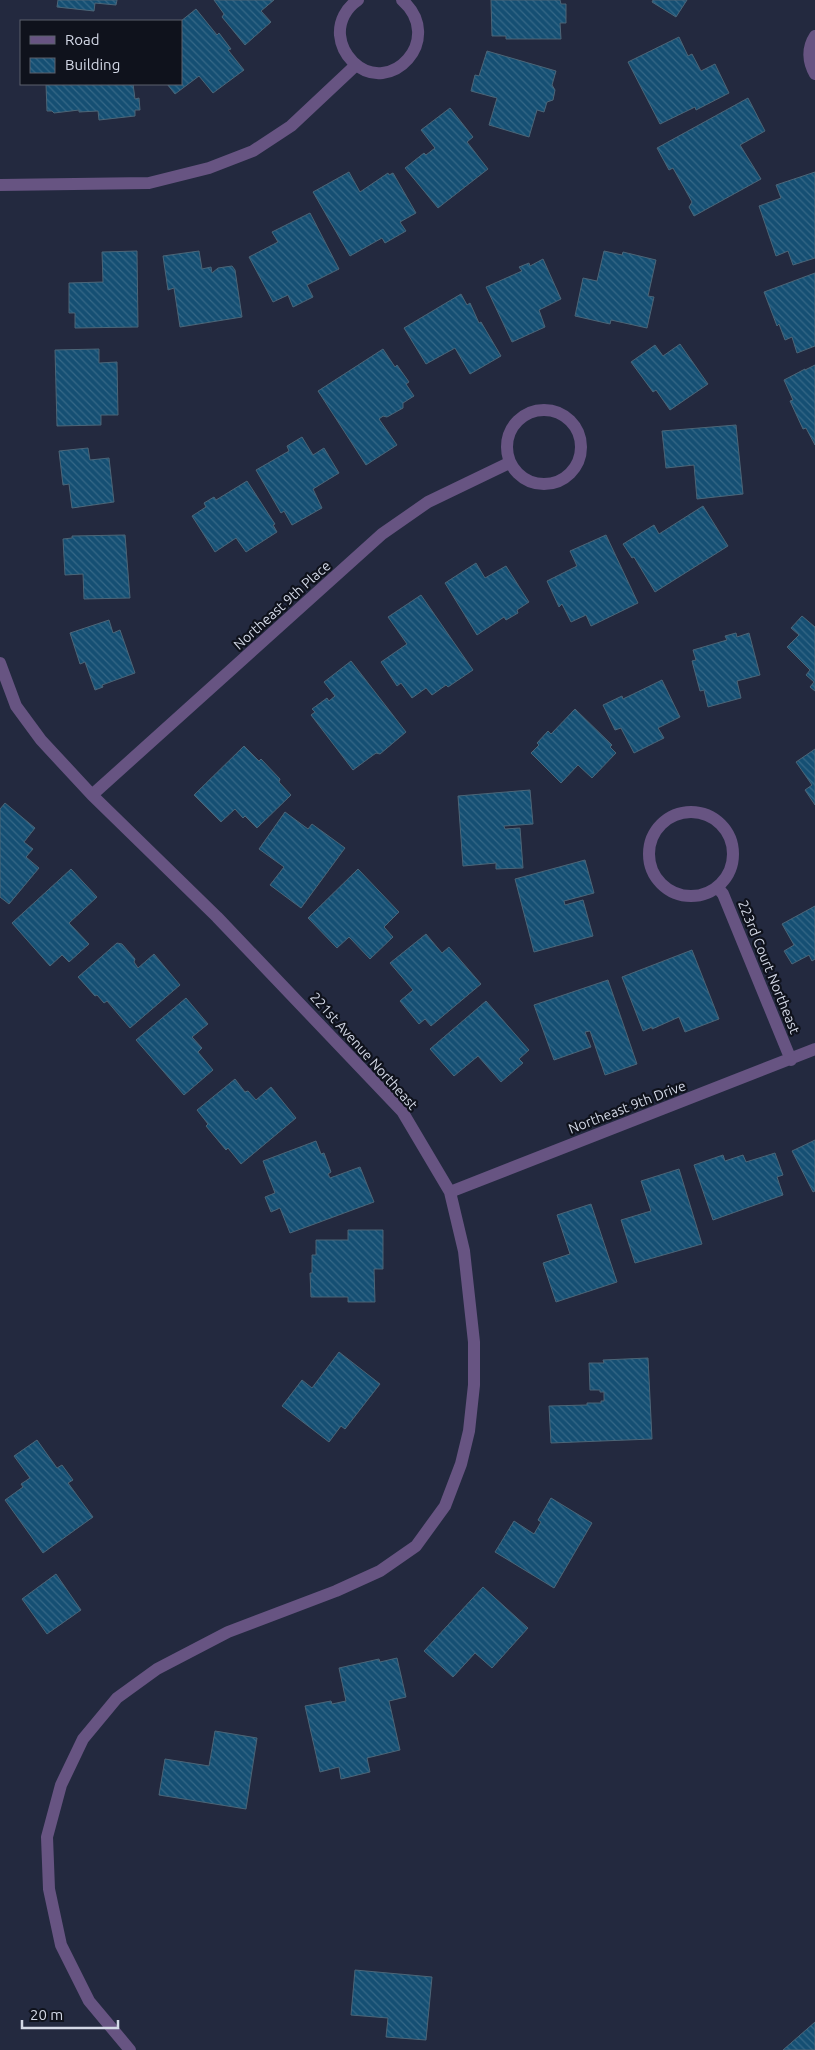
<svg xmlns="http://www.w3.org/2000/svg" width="815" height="2050" viewBox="0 0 815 2050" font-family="Ubuntu,sans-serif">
<defs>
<pattern id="building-back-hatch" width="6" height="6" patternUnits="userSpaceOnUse" patternTransform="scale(1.25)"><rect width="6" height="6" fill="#154f73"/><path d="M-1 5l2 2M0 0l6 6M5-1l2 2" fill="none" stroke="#366887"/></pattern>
</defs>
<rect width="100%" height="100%" fill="#23293f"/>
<!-- building -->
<path fill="url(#building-back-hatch)" stroke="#4c6577" d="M58,0H117L116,5L95,3L94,11L57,7Z
M214,0H274L261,11L271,22L245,45L222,17L224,14Z
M491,0H560L561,4H566V23H560L561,39H506V36H492Z
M653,0H687L676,17L652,2Z
M196,9L217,35L219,33L231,49L228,50L244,70L213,93L199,76L175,94L167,84H181V21Z
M679,37L688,56L692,54L701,71L715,64L729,93L696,110L695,107L660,124L628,62Z
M487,51L556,71L552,85L555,90L553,100L547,102L544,112L537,110L529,137L489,125L497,98L471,91L475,75L479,76Z
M46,84H133L135,99L139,98L140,110H135V116L99,120L98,111L79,112V110L54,113L52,111H47Z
M748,98L765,131L740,145L761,179L694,216L689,207L692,202L673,168L669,170L657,148Z
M450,108L473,137L467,142L488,169L438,208L405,168L424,153L426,155L435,148L421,130Z
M349,172L360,192L388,173L389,175L393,173L416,213L400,222L406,231L385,243L382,238L350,256L313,192Z
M815,172V258L793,265L788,251L776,256L759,206L781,198L776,185Z
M310,213L339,269L307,285L313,297L293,307L288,295L273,302L249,257L278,242L272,232Z
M137,251L138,327L75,328V313H69V283L103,282L102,252Z
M199,251L202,269L211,267L212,273L218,268L232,266L235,270L242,317L180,327L174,288L168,290L163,256Z
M604,251L622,255L623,252L656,260L648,296L654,297L647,328L611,320L610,324L575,316L583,278L597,281Z
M543,259L561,299L539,310L545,327L512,342L486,287L522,271L519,267L529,263L530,266Z
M815,273V346L797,353L792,337L785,340L779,324L777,326L764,292Z
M461,294L467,305L470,303L479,323L481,322L501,356L470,374L455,348L426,364L404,328Z
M680,344L708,384L670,410L656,390L653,392L631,362L655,345L663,356Z
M99,349V363L117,362L118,415H101V425L57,426L55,350Z
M383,349L395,367L397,365L409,382L406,384L414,396L403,403V408L387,417L383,416L379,419L397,445L366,465L318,391Z
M815,365V445L806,428L803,429L790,401L793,400L784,380L805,369V370Z
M736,425L743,494L697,499L694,465L666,468L662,431Z
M302,437L313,455L324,448L339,473L313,489L322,508L292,525L284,511L281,513L256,470L289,451L287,446Z
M88,448L90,460L109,458L114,502L72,508L69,484L63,485L59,451Z
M247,481L275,524L273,525L277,532L246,552L236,538L215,552L192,516L206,507L204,503L214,497L216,500Z
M703,506L728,546L655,592L634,557L632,558L623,544L654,525L659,534Z
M125,535L130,598L84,599L83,574L65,575L63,539L72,538V536Z
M606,535L638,603L591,626L586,615L571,622L562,604L559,607L547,581L577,566L570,551Z
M476,563L485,578L506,566L529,602L517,610L518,613L506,620L504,617L477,635L445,583Z
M421,595L473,670L448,687L446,685L432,695L426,688L412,698L401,683L397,686L381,662L407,644L388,617Z
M802,616L815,627V691L810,687L814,682L806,675L810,670L787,647L799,635L791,628Z
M109,620L113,633L120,630L135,673L102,685L103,687L95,690L85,662L80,664L70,633Z
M736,633L737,637L749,633L760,675L737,681L741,698L708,707L704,690L700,691L692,661L696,660L693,650L727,640L725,636Z
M351,661L406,732L380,754L376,753L353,770L311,715L315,712L312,709L327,698L329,701L335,696L324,682Z
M662,680L680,717L658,728L664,738L634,753L621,728L615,730L603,705L622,696L623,699Z
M575,709L612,745L610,747L616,753L592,778L578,765L561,783L531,753L539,745L537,743L548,731L551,734Z
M244,746L259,761L261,759L280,779L279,782L291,795L257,828L245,816L243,818L235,809L221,822L194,795Z
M815,749V805L805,790L812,785L796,762Z
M530,790L533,824L504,826L505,829L520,828L523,868L496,869V863L463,866L458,796Z
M5,803L35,828L24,842L33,849L26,857L39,868L9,904L0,897V809Z
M285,812L308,829L312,824L345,848L301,908L270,885L284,867L259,849Z
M585,860L594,893L564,901L565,905L583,900L593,936L534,952L515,879Z
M71,869L97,897L69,923L89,944L69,962L62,955L50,966L12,923Z
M358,869L399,912L384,927L393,937L370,959L349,937L337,948L308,918Z
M815,906V959L812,961L809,955L792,964L784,951L794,945L782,924Z
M426,934L442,953L449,947L481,984L431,1026L425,1019L419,1024L400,1001L413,990L390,963Z
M117,943L122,944L135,959L134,962L138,968L154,954L180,985L130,1028L107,1001L104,1003L97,995L95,996L78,977Z
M692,950L719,1019L685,1032L679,1017L652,1029V1027L643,1031L622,977Z
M608,980L637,1064L605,1075L590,1031L585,1032L591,1047L554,1060L534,1005Z
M186,998L208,1024L192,1037L202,1048L198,1052L213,1070L184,1095L136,1040Z
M486,1001L529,1050L519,1059L523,1063L501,1082L478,1056L454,1076L430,1049Z
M235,1079L245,1092L248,1091L256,1100L271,1087L296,1118L241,1164L228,1148L226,1150L206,1126L208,1124L197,1110Z
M815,1140V1191L813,1192L792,1151Z
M316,1141L321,1154L324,1153L331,1172L328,1174L330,1178L360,1167L374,1202L290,1233L280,1208L271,1212L265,1197L275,1193L263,1161Z
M775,1153L783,1175L777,1177L783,1195L713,1220L694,1165L723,1155L725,1161L743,1155L746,1162Z
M679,1169L702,1244L635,1263L621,1220L651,1211L641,1181Z
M591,1204L617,1282L556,1302L543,1263L570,1254L557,1215Z
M348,1230H383V1269H374L375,1302H348V1297H311L310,1273H312V1255H316V1240H348Z
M339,1352L380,1384L345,1429L341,1426L329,1442L282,1406L302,1380L312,1388Z
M648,1358L652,1439L551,1443L549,1406L587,1405V1403H601V1401H604V1392H600V1390H590L589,1363H604L603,1360Z
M37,1440L57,1468L62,1465L73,1480L68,1483L93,1517L43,1553L5,1500L23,1487L21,1484L30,1478L14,1456Z
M551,1498L592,1523L554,1588L495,1552L514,1521L534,1534L541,1522L538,1520Z
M56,1574L81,1610L47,1634L22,1599Z
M483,1587L528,1628L492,1668L475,1653L453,1677L424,1651Z
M397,1658L406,1697L389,1701L400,1750L367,1758L370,1772L341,1779L339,1767L320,1772L305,1706L331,1701L332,1704L346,1701L339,1668L379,1659L380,1662Z
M215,1731L257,1738L246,1809L159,1795L165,1759L209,1766Z
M355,1970L432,1977L426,2040L386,2037L388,2018L351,2015Z
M815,2022V2050H783Z"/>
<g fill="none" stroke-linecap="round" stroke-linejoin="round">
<!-- street -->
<path stroke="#675482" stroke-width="12" d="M358,0C346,8 339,21 340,35C341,46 345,54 353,62C390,98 446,39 402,0
M815,36C807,48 808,62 815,74
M0,185L149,183L209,168L253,151L291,126L356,65
M507 447a37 37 0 1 1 74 0a37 37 0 1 1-74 0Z
M0,663L16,706L41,740L92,795L217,917L402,1111L450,1192L464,1251L474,1342V1385L469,1431L461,1464L445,1506L416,1546L380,1571L336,1591L228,1632L157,1669L117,1698L83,1739L61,1785L47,1837L49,1889L61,1945L89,2001L130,2050
M92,795L382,534L428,502L509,463
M649 854a42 42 0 1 1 84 0a42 42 0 1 1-84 0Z
M717,887L723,894L791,1060
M450,1192L815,1049"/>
</g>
<g text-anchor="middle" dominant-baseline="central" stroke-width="4.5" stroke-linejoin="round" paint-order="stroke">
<!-- street labels -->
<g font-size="14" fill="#d3d8e6" stroke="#0f121c">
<text transform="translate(282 605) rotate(-42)">Northeast 9th Place</text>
<text transform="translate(769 967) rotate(68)">223rd Court Northeast</text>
<text transform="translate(364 1051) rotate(48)">221st Avenue Northeast</text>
<text transform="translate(627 1107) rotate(-21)">Northeast 9th Drive</text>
</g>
</g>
<!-- legend -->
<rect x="20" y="20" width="162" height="65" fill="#0f121c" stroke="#5d616d"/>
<rect x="30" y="36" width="25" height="8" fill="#675482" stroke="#5d616d"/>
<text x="65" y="45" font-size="15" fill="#d3d8e6">Road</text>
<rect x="30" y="58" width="25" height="15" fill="url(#building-back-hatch)" stroke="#5d616d"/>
<text x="65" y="70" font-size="15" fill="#d3d8e6">Building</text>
<!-- scale -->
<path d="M22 2020v8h96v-8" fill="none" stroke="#d3d8e6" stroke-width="2.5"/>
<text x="30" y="2020" font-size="15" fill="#d3d8e6" stroke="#0f121c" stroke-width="4" paint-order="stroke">20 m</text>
</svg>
